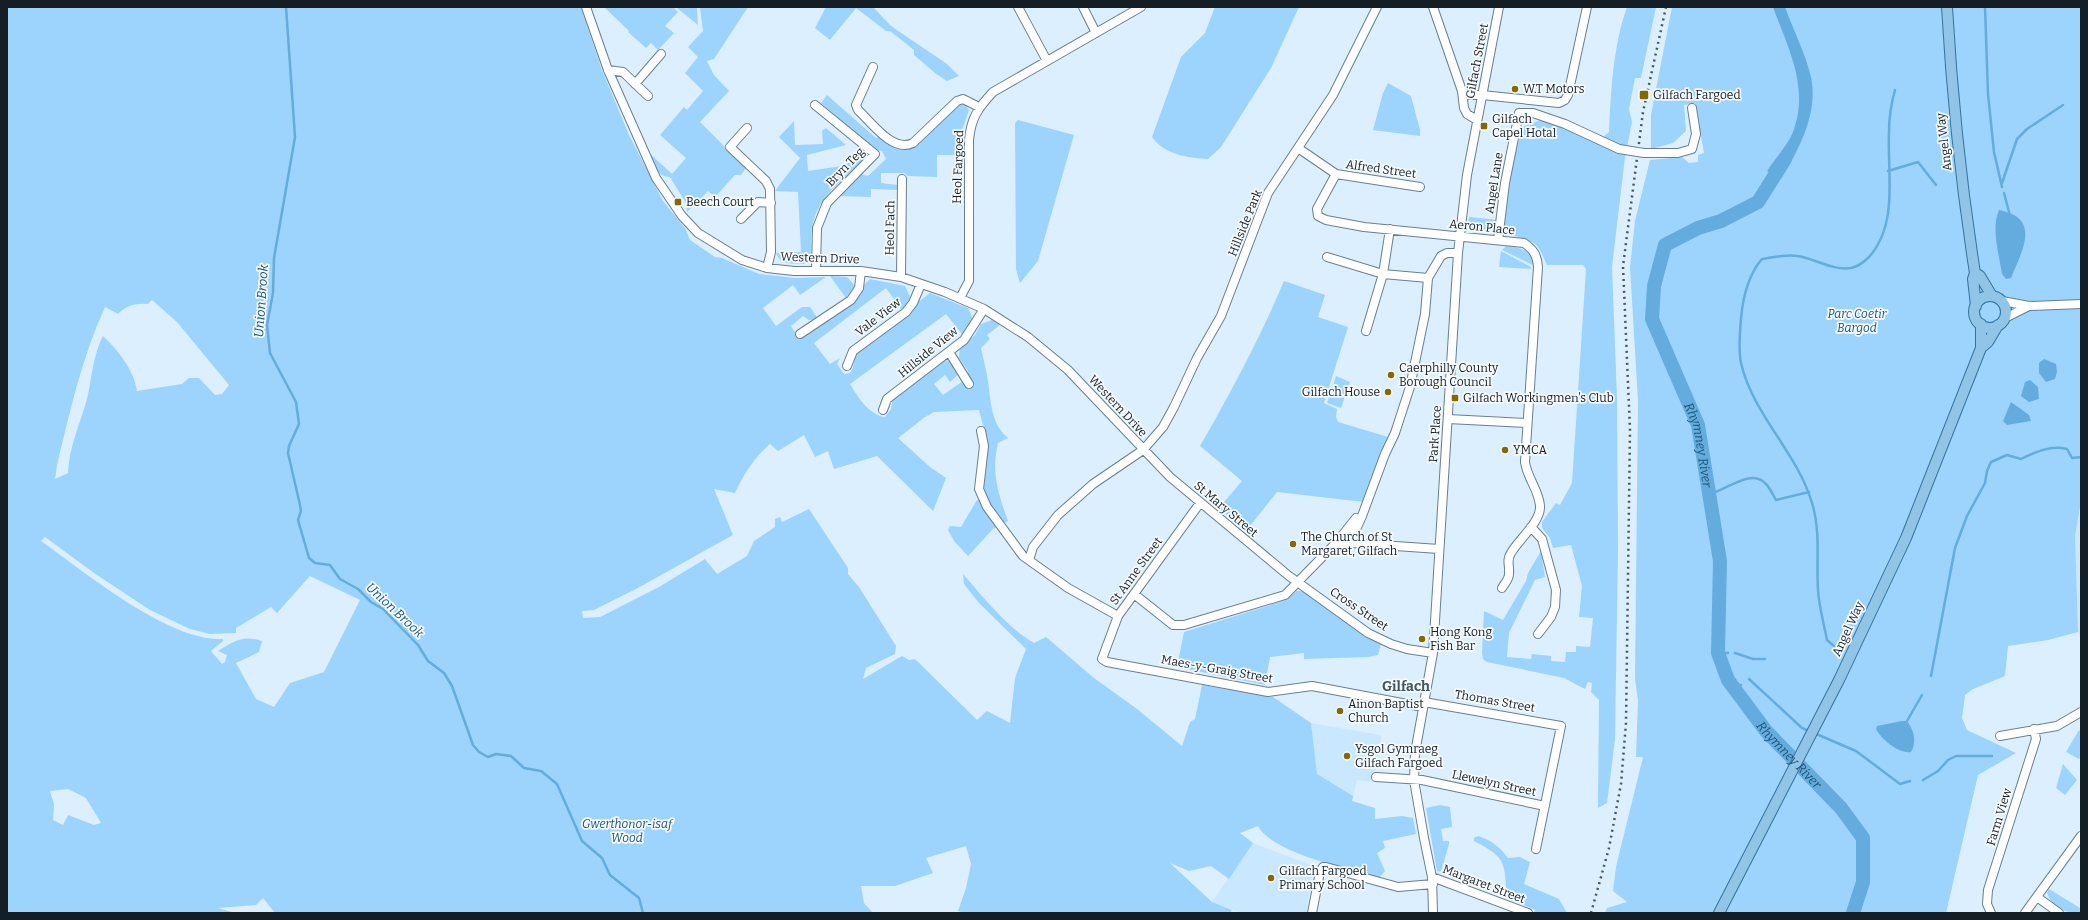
<svg xmlns="http://www.w3.org/2000/svg" width="2088" height="920" viewBox="0 0 2088 920" font-family="Bitter,serif">
<rect width="100%" height="100%" fill="#dbeffe"/>
<!-- built -->
<path fill="#c9e8ff" d="M2081,501V641L2078,632L2075,536Z
M1311,723L1380,735L1381,737L1374,782L1357,780L1353,796L1316,774Z
M1253,843L1314,866L1306,913H1242L1212,902Z"/>
<!-- green -->
<path fill="#9cd4fd" fill-rule="evenodd" d="M7,7H581L602,70L629,135L663,201L685,228L690,240L715,257L722,258L759,274L795,278L826,277L800,295L793,285L763,308L776,326L802,307H810L818,319L809,320L803,316L791,326L799,339L854,301L862,287L870,279L905,286L910,297L908,304L902,310L886,288L814,343L830,364L840,358L837,364L844,374L850,373C855,366 853,359 857,352L907,316L916,304L930,293L968,308L973,319L962,334L946,314L850,384C858,397 869,415 885,417L891,409L893,397L942,360C952,360 954,365 959,374L950,382L945,375L934,384L943,395L963,381L968,371L959,358L960,347L975,335L981,324L992,320L1000,325L987,335L990,339L981,348C983,357 985,366 987,375C991,397 989,422 1008,438L998,443C991,472 998,493 1008,521L993,529L968,556L954,541L948,530L950,526L961,527L977,500L987,499L982,487L986,436L979,410L934,412L925,417L898,438L930,467L946,478L933,511L877,456L834,469L828,451L815,457L804,435L778,451L770,444C754,458 744,474 735,493L714,489L733,535L636,589L594,610L582,611L583,618L600,617L659,587L705,559L717,574L747,556L754,541L775,527V519L780,517L782,522L809,509L848,568V574L859,587L896,646L895,654L866,668L863,679L902,656L909,660L915,659L977,720L987,711L1010,723L1015,678L1026,649L979,603L964,584L963,574C982,596 1009,629 1034,643L1046,637L1094,678L1137,709L1182,746L1190,722L1195,719L1202,685L1273,697L1311,723L1317,774L1353,796L1352,801L1375,808V819L1402,816L1413,818L1416,834L1383,841L1385,848L1377,853L1385,871L1379,878C1349,869 1272,853 1258,826L1240,833L1253,843L1229,879L1211,866L1189,871L1170,863L1212,902L1232,910L1230,913H964L958,911L966,888L971,864L966,846L926,858L933,873L895,886H861L864,903L873,913H275L263,898L256,905L218,908L235,913H262H7ZM152,300L177,322L229,385L222,394L215,395L199,378H189L182,384L137,391C134,370 118,350 103,336C93,355 92,378 87,399C80,424 69,447 68,473L55,479L57,465C70,411 82,357 105,307L118,314C126,305 137,303 148,304ZM45,537L94,573L150,610L190,629L210,634L236,633V628L271,607L277,613L310,576L360,600L324,672L290,683L274,707L256,699L236,663L259,652L262,641C242,635 235,641 218,651L227,655L225,662L222,664L211,651L223,641V639C169,642 85,572 41,541ZM68,789L86,798L101,823L94,825L68,815L63,825L53,820L54,804L50,791Z
M604,7H673L678,12L665,26L674,33L658,50L651,43L646,48L628,32L629,31Z
M697,7L698,25L677,8L678,7Z
M700,7H748L714,59L707,61L714,75L729,91L700,122L746,168L741,175H735L715,197L708,191L687,212L686,203L670,177C656,177 653,162 647,151L672,174L686,158L660,135L684,107L687,110L703,91L685,73L698,57L688,47L703,31Z
M826,7H873L891,26L947,64L959,76L947,81L935,73L914,55V50L890,31H886L856,8L830,40L815,28Z
M1215,7H1299L1271,68L1221,147L1208,159C1187,158 1164,154 1152,137L1181,57L1205,33Z
M1627,7H1656L1641,78H1635L1629,109L1632,122L1625,157L1612,267L1617,398L1618,549L1615,739L1607,803L1598,808L1599,700L1591,692L1592,683L1588,682L1585,689L1564,678L1487,662L1483,659L1482,653L1484,611L1503,620L1526,581L1528,573L1541,551L1545,577L1535,580L1509,633L1507,657L1531,659L1532,654L1551,656V661L1565,662L1566,652H1576V646L1590,647L1593,618L1579,617L1582,586L1571,545L1553,548L1550,538L1542,528V522L1556,503L1560,505L1572,483L1586,269L1583,265H1547C1543,258 1542,250 1535,244C1529,239 1507,235 1505,231C1499,218 1517,141 1524,126L1541,120L1563,126L1596,143L1609,132C1611,91 1613,46 1627,7Z
M1672,7H2081V501L2075,536L2078,632L2048,640L2008,646L2005,676L1973,689L1965,695L1962,718L1967,730L2016,753L1978,775L1946,913H1605L1607,908L1627,902L1613,891L1616,867L1643,757H1636L1638,700L1635,679L1638,401L1630,267L1635,221L1650,160L1682,157L1689,163L1698,162V155L1704,153L1695,103L1684,105L1686,131L1673,143L1651,149V115Z
M1388,83L1411,96L1420,130V136L1373,130L1383,93Z
M827,95L876,138L883,136L892,145L901,149L912,146L958,103L966,105L969,110L962,130V155H937V177L908,176L904,173H881V183L898,185V190L871,189V197L837,196L861,174L868,176L886,159L882,151L876,150L821,103Z
M1018,120L1074,135L1038,261L1020,283L1016,269L1015,123Z
M794,121L795,145L823,144L822,131L826,128L846,145L807,155L808,171L842,166L860,157L859,145L869,153L868,157C850,174 824,191 815,216C810,228 811,245 811,259L804,264C792,263 781,266 776,253L801,252L798,192L775,191L800,158L779,137Z
M1469,217L1498,220L1496,229L1489,232L1470,230L1468,228Z
M1506,246C1522,248 1531,250 1535,266L1502,250Z
M1501,251L1531,267V269L1499,267Z
M830,276L847,277L855,286L846,298Z
M1284,281L1325,295L1318,317L1348,327L1324,403L1337,409L1336,417L1338,422L1388,437L1364,502L1277,492L1246,531L1219,508L1242,481L1200,446C1231,392 1260,338 1284,281Z
M1336,376L1350,382L1341,408L1327,403Z
M1297,591H1306L1381,644L1378,655L1369,657L1304,659V653L1270,657L1265,685L1177,667L1184,632L1286,600Z
M2079,730L2081,732V756L2079,759L2066,752Z
M2063,764L2077,780L2065,795L2056,788Z
M1440,805L1450,807L1452,827L1441,829L1443,841H1449V844L1441,872L1437,871L1426,808Z
M1478,836C1491,840 1500,847 1508,858L1520,857L1530,862L1524,884L1559,899L1567,913H1534L1535,910L1509,899L1507,897C1504,862 1507,858 1474,841V838Z
M2049,889L2080,908L2081,907V913C2066,913 2053,909 2047,893Z"/>
<!-- water -->
<path fill="#64acde" d="M1773,7H1785C1793,29 1804,51 1810,73C1820,110 1800,148 1781,179L1767,171C1776,157 1791,142 1795,126C1808,84 1787,46 1773,7Z
M1999,210C2042,218 2022,251 2011,278L2006,279L2002,274C1999,255 1991,228 1999,210Z
M2044,359L2056,364L2057,372L2055,379L2046,382L2039,373V363Z
M2030,380L2038,387L2039,399L2029,402L2021,396L2025,382Z
M2011,402L2029,415L2031,421L2007,425L2003,421Z
M1902,721H1907C1914,730 1917,742 1911,752C1899,754 1882,740 1876,729L1877,726Z"/>
<g fill="none" stroke-linecap="round" stroke-linejoin="round">
<!-- stream -->
<path stroke="#64acde" stroke-width="2.5" d="M286,7L295,137L274,258L273,293L267,325L270,353L296,402L299,424L289,446L288,453L300,505L301,511L298,520L309,558L315,563L330,565L340,579L358,589L371,602L383,609L418,645L428,661L444,673L452,686L473,745L479,752L488,757L496,754L511,756L524,768L541,771L557,784L582,841L602,858L610,875L639,898L643,913
M1985,7L1988,94L1994,152L2002,187
M1888,171L1918,162L1936,185
M2002,183L2017,139L2027,129L2063,105
M2004,193L2009,212
M1709,494C1726,491 1751,467 1766,484C1770,488 1773,495 1776,500L1809,492
M1834,646L1827,640C1824,624 1819,607 1818,590C1816,561 1821,531 1812,503C1797,452 1753,415 1741,363C1738,349 1740,332 1741,318C1743,297 1748,275 1762,259C1774,257 1786,254 1798,256C1815,259 1834,271 1851,268C1857,267 1865,261 1869,257C1899,224 1887,172 1889,132C1889,117 1891,104 1895,90
M1718,653H1728
M1735,653L1753,659H1765
M1931,676L1955,548L1967,516L1985,483L1987,471L1991,462L2007,455L2021,459C2035,452 2051,445 2067,449L2072,458L2081,457
M1749,679L1802,728L1809,731
M1735,690L1741,685
M1907,721L1922,695
M1814,733L1856,751L1900,784L1910,781
M1923,780L1938,771L1948,760L1956,756H1992"/>
<!-- river -->
<path stroke="#64acde" stroke-width="14" id="s1" d="M1785,159L1758,202L1721,221L1698,228L1665,245L1654,286L1652,319L1698,425L1720,561L1718,653L1728,680L1766,731L1841,808L1863,838V882L1853,913"/>
<defs>
<path id="minor" d="M586,7L608,70L656,178L682,216L698,233L742,260L767,268L794,271H861L901,277L945,292L984,309L1028,337L1068,370L1170,477L1289,576L1368,633L1391,644L1407,649L1433,653
M1018,7L1047,61
M1083,7L1096,33
M1433,7L1462,91L1464,108L1467,114L1477,120
M873,67L856,105L858,110C872,123 893,153 913,143L957,101L963,99L979,107
M608,70L623,72L648,96
M635,84L661,54
M1462,91L1468,95H1482L1559,103L1565,100L1568,95L1587,7
M815,105L875,154L827,203L817,228L816,270
M747,128L730,147L766,181L770,189L771,252L767,268
M1298,148L1336,174L1420,187
M1644,153H1678L1692,149L1696,134L1692,108
M1336,174L1317,209L1318,216L1326,220L1364,227L1524,243C1534,250 1537,255 1538,267L1525,462C1527,478 1539,490 1540,506C1541,522 1518,540 1511,553C1506,560 1510,566 1509,574C1509,579 1505,583 1502,588
M741,219L758,202L771,203
M1498,240L1505,183L1519,113H1533L1565,124L1619,149
M1327,257L1383,274L1428,278
M901,277L902,179
M960,298L969,281V140C971,118 978,108 993,92L1141,7
M2002,301L2029,306L2081,304
M2005,318L2029,306
M1366,331L1383,274L1390,229
M800,334L851,300L859,288L861,271
M949,352L969,384
M847,366L853,351L906,312L913,303L921,284
M883,410L887,399L964,340L984,309
M1448,419L1527,423
M981,431L984,446L979,489L987,507L1023,556L1068,588L1118,616
M1200,503L1118,616L1102,659L1107,662L1268,692L1312,686L1423,707
M1531,527L1542,539L1556,590L1555,607L1551,617L1538,634
M1352,543V538L1362,516L1385,454L1395,433L1410,387L1425,314L1428,278L1441,256L1447,253H1458
M1341,545L1352,543L1439,549
M1029,560L1033,547L1058,515L1093,484L1143,450L1163,427L1174,407L1197,358L1221,316L1268,193L1333,95L1377,7
M1134,594L1173,625H1184L1285,595L1337,542L1356,518
M1424,702L1561,726L1536,849
M2000,736L2057,726L2081,712
M1376,777L1422,780L1545,806
M1432,877L1528,913
M2037,897L2059,913
M1312,913L1320,872L1323,867H1326L1398,887L1433,884
M1433,913L1432,877L1424,838L1414,780L1415,753L1433,653L1458,253L1467,175L1499,7
M1991,913L1987,904L1988,890L2036,739L2034,729
M2025,913L2081,836"/>
<path id="major" d="M1947,7C1952,96 1961,184 1975,273L1973,279L1976,306
M1975,273L1980,276L1992,296
M1974 312a16 16 0 1 1 32 0a16 16 0 1 1-32 0Z
M1981,348L1988,342L1998,325
M1719,913L1839,680L1906,538L1981,348V324"/>
</defs>
<!-- minor casing -->
<use href="#minor" stroke="#697f8f" stroke-width="10"/>
<!-- major casing -->
<use href="#major" stroke="#35729a" stroke-width="12"/>
<!-- minor -->
<use href="#minor" stroke="#fff" stroke-width="8"/>
<!-- major -->
<use href="#major" stroke="#90c5e8" stroke-width="10"/>
<!-- rail -->
<path stroke="#4a565e" stroke-width="2.5" stroke-dasharray="2 4" stroke-linecap="butt" d="M1591,913L1609,848L1621,784L1626,723L1630,430L1623,266L1643,112L1666,7"/>
<defs>
<path id="minor-bridge" d="M1619,149L1644,153"/>
</defs>
<!-- minor-bridge casing -->
<use href="#minor-bridge" stroke="#697f8f" stroke-width="10" stroke-linecap="butt"/>
<!-- minor-bridge -->
<use href="#minor-bridge" stroke="#fff" stroke-width="8"/>
</g>
<!-- markers -->
<g fill="#846802" stroke="#f5fafd" stroke-width="1.5">
<circle cx="1515" cy="89" r="4"/>
<rect x="1639" y="90" width="10" height="10" rx="2"/>
<rect x="1480" y="122" width="8" height="8" rx="2"/>
<rect x="674" y="198" width="8" height="8" rx="2"/>
<circle cx="1391" cy="375" r="4"/>
<circle cx="1388" cy="392" r="4"/>
<rect x="1451" y="394" width="8" height="8" rx="2"/>
<circle cx="1505" cy="450" r="4"/>
<circle cx="1293" cy="544" r="4"/>
<circle cx="1422" cy="639" r="4"/>
<circle cx="1340" cy="711" r="4"/>
<circle cx="1347" cy="756" r="4"/>
<circle cx="1271" cy="878" r="4"/>
</g>
<g text-anchor="middle" dominant-baseline="central" stroke-width="3.5" stroke-linejoin="round" paint-order="stroke">
<!-- street labels -->
<g font-size="12" fill="#151e24" stroke="#f5fafd">
<text transform="translate(1477 61) rotate(-79)">Gilfach Street</text>
<text transform="translate(1944 142) rotate(-97)">Angel Way</text>
<text transform="translate(845 167) rotate(-46)">Bryn Teg</text>
<text transform="translate(958 167) rotate(-88)">Heol Fargoed</text>
<text transform="translate(1381 169) rotate(8)">Alfred Street</text>
<text transform="translate(1494 183) rotate(-81)">Angel Lane</text>
<text transform="translate(1245 223) rotate(-68)">Hillside Park</text>
<text transform="translate(1482 227) rotate(6)">Aeron Place</text>
<text transform="translate(890 228) rotate(-89)">Heol Fach</text>
<text transform="translate(820 258) rotate(2)">Western Drive</text>
<text transform="translate(878 317) rotate(-38)">Vale View</text>
<text transform="translate(928 352) rotate(-39)">Hillside View</text>
<text transform="translate(1118 406) rotate(47)">Western Drive</text>
<text transform="translate(1435 434) rotate(-86)">Park Place</text>
<text transform="translate(1226 509) rotate(40)">St Mary Street</text>
<text transform="translate(1136 571) rotate(-54)">St Anne Street</text>
<text transform="translate(1359 609) rotate(34)">Cross Street</text>
<text transform="translate(1848 629) rotate(-65)">Angel Way</text>
<text transform="translate(1217 669) rotate(10)">Maes-y-Graig Street</text>
<text transform="translate(1495 701) rotate(10)">Thomas Street</text>
<text transform="translate(1494 783) rotate(12)">Llewelyn Street</text>
<text transform="translate(1999 817) rotate(-73)">Farm View</text>
<text transform="translate(1484 884) rotate(21)">Margaret Street</text>
</g>
<!-- poi labels -->
<g font-size="12" fill="#151e24" stroke="#f5fafd" text-anchor="start">
<text x="1523" y="89">W.T Motors</text>
<text x="1653" y="95">Gilfach Fargoed</text>
<text x="1492" y="119">Gilfach<tspan x="1492" dy="14">Capel Hotal</tspan></text>
<text x="686" y="202">Beech Court</text>
<text x="1399" y="368">Caerphilly County<tspan x="1399" dy="14">Borough Council</tspan></text>
<text x="1380" y="392" text-anchor="end">Gilfach House</text>
<text x="1463" y="398">Gilfach Workingmen's Club</text>
<text x="1513" y="450">YMCA</text>
<text x="1301" y="537">The Church of St<tspan x="1301" dy="14">Margaret, Gilfach</tspan></text>
<text x="1430" y="632">Hong Kong<tspan x="1430" dy="14">Fish Bar</tspan></text>
<text x="1348" y="704">Ainon Baptist<tspan x="1348" dy="14">Church</tspan></text>
<text x="1355" y="749">Ysgol Gymraeg<tspan x="1355" dy="14">Gilfach Fargoed</tspan></text>
<text x="1279" y="871">Gilfach Fargoed<tspan x="1279" dy="14">Primary School</tspan></text>
</g>
<!-- park labels -->
<g font-size="12" font-style="italic" fill="#1c5274" stroke="#f5fafd">
<text x="1857" y="314">Parc Coetir<tspan x="1857" dy="14">Bargod</tspan></text>
<text x="627" y="824">Gwerthonor-isaf<tspan x="627" dy="14">Wood</tspan></text>
</g>
<!-- water labels -->
<g font-size="13" font-style="italic" fill="#1e5476" stroke="#f5fafd">
<text transform="translate(261 301) rotate(-86)">Union Brook</text>
<text stroke="none"><textPath href="#s1" startOffset="364">Rhymney River</textPath></text>
<text transform="translate(395 610) rotate(43)">Union Brook</text>
<text stroke="none"><textPath href="#s1" startOffset="700">Rhymney River</textPath></text>
</g>
<!-- quarter labels -->
<g font-size="14" font-weight="bold" fill="#405564" stroke="#f5fafd">
<text x="1406" y="686">Gilfach</text>
</g>
</g>
<!-- border -->
<rect width="2088" height="920" fill="none" stroke="#151e24" stroke-width="16"/>
</svg>
